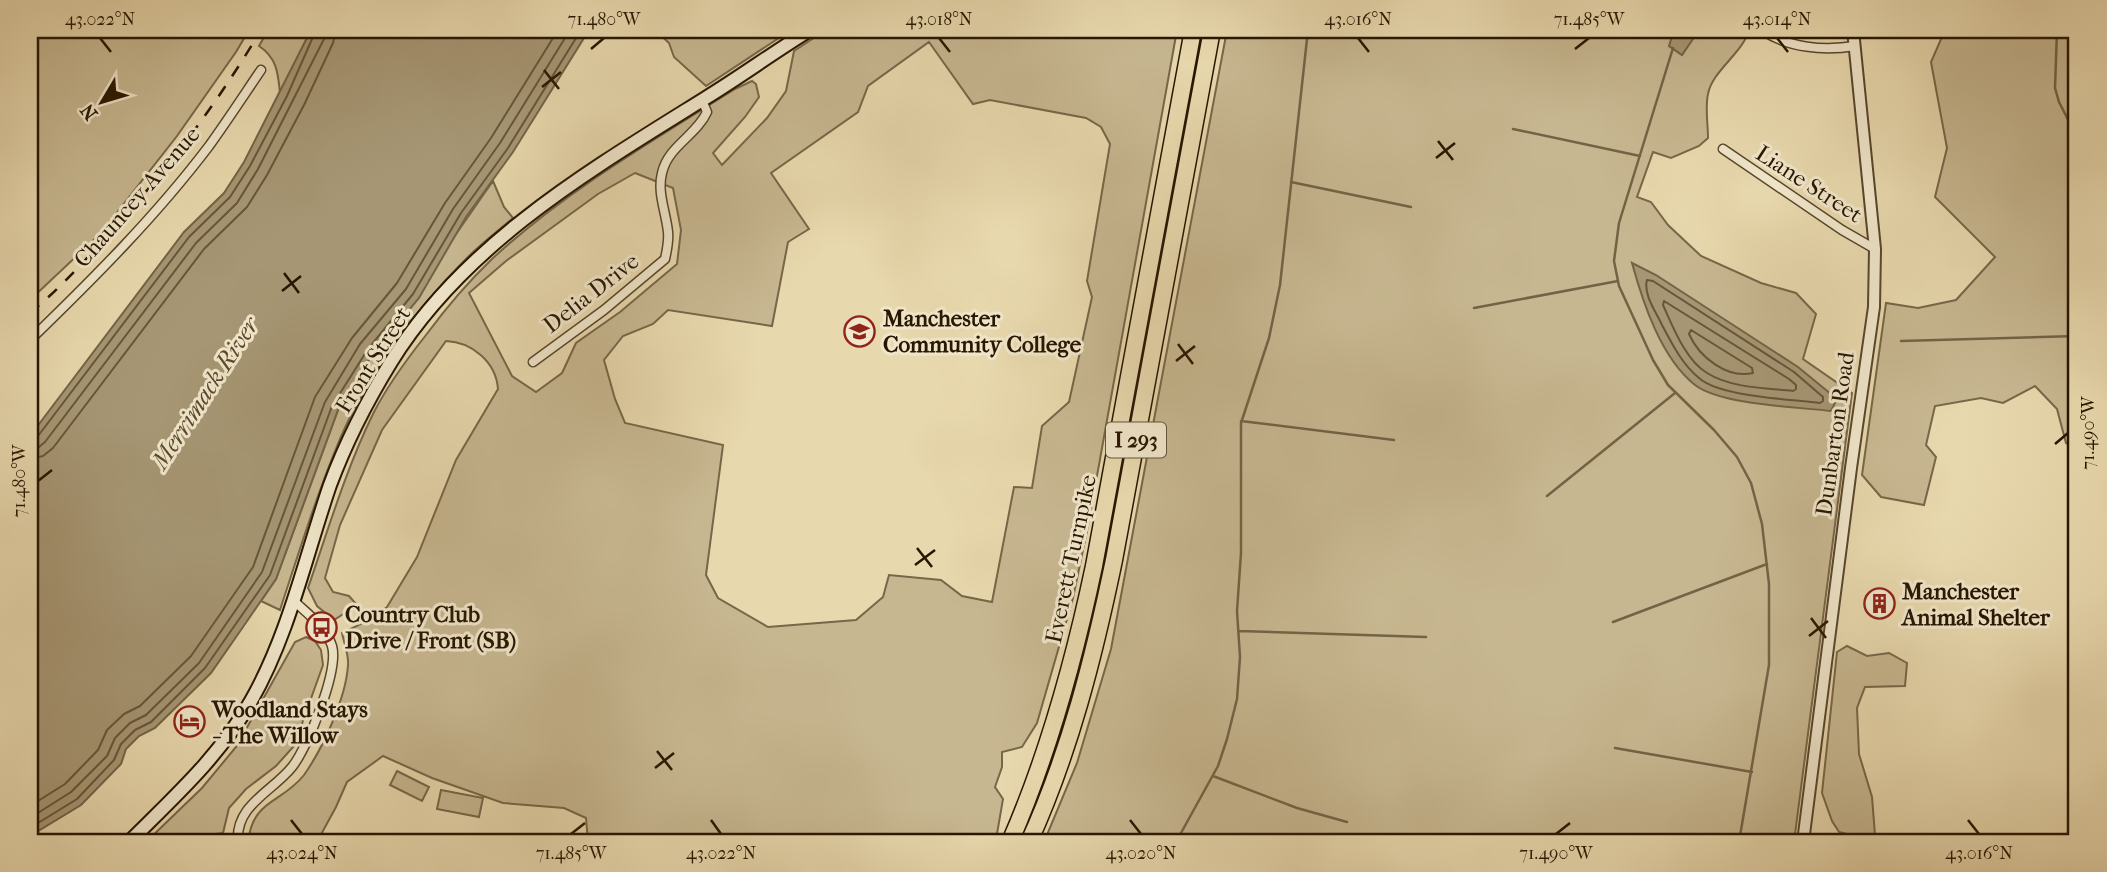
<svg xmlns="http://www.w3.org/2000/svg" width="2107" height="872" viewBox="0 0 2107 872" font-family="'IM FELL French Canon',serif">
<rect width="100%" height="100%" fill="#e8d8ad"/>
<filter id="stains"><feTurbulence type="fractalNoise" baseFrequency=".00286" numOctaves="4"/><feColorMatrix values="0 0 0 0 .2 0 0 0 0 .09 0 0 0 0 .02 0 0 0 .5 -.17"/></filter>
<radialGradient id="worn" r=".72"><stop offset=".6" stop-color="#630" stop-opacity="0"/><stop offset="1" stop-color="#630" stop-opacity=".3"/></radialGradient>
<!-- green -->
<path fill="#c7b790" stroke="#776648" stroke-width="2" fill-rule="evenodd" d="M30,30H249L236,52L177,136L100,234L30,300Z
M268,30H311L280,93C278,73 277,58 259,46Z
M655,30H791L706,86L674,57L669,43Z
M826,30H1177L1088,526L1073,598L1037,723L1022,747L1002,752V767L995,787L1003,799L997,834L993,842H588L586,818L564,808L503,803L432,778L383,756L347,782L336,807L318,840L319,842H248C253,799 281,804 304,775C323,748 346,698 348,665C349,655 344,643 342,633L365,622L387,607L417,557L456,460L498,389C496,362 472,342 446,341L382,430L340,525L325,578L333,592L349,596L357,605L334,620L317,606L308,588C328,530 346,469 373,414C387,386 407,359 426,335C446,308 468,282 492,259C564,192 652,141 735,89L752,81L756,84L759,97L745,117L713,153L722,165L767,118L786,91L794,51ZM929,42L973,104L990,100L1086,118L1101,127L1110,144L1087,281L1092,297L1069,402L1042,426L1032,488L1014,487L992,602L962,596L941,580L889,575L883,597L856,620L768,627L718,598L706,575L723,445L625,423L615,399L604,360L623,336L653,324L668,310L772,326L788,242L809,229L771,173L858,112L868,86ZM635,173L673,188L681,230L677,264L620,312L576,343L562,373L536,392L512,376L469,293L506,261L598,194Z
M1227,30H1749C1743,53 1712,71 1708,94C1705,107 1708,124 1708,138L1699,146L1671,158L1653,152L1637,197L1651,202L1668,225L1701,256L1761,283L1796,293L1816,314L1803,359L1852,393L1794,842H1044L1077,763L1111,649Z
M1945,30H2077V449L2066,443L2057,409L2035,386L2003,403L1981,398L1935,406L1926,445L1936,457L1924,505L1881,497L1862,475L1886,303L1918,308L1956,300L1995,257L1935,197L1947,148L1931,62Z
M493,181L504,207L513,218C497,232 479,245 465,260C416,309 367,375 340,439C317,494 299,552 280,610L261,601L276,579L338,410L373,353Z
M306,637L315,641L321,650L323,665L294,746L276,766L246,789L229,808L223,833L209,835L202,842H146L202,788L236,747L295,642Z
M1847,646L1867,656L1889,653L1907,663L1905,686L1865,687L1857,708L1859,754L1872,797L1875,835L1867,839L1839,832L1832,821L1822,793L1837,652Z
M397,771L429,787L422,801L390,785Z
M441,790L483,798L479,817L437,809Z"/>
<!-- water -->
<path fill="#a69673" stroke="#736345" stroke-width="2" d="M311,30H589L513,152L466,217L419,298L373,353L338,410L276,579L243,627L211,673L155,728L139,736L126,749L121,764L81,805L30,836V436L184,232L224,193L244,162Z
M1674,30H1699L1682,55L1669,46Z
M1632,263L1656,275L1798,367L1837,399L1831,411C1798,407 1721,405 1695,385C1661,358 1643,303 1632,263Z"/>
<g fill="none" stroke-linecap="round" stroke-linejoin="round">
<!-- shore -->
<path stroke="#66563a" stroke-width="2" d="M1647,280L1653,281L1794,372L1823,397V401L1820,403C1791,399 1720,397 1699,378C1682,364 1672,344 1662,325C1656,312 1643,294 1647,280Z
M1664,301L1789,379L1796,385V389L1793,391C1765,388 1731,388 1707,373C1686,361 1673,327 1663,305Z
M1691,330L1752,368L1753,373C1727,379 1699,357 1689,334Z
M30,439L38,436L189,237L230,197L250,166L287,96L316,30
M30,448L39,447L45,442L196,243L237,203L258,169L324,39L325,30
M30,459L43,456L53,448L204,249L247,207L267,175L304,105L333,43L336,30
M30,806L65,784L98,750L107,730L124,714L140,706L191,656L253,567L315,397L352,338L397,283L445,203L491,138L558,30
M30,818L71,792L107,756L115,738L130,723L146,715L199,663L262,572L325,402L360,344L406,289L453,209L500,143L570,30
M30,828L77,799L114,760L121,744L135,730L151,722L205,668L270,575L332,406L368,349L413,294L461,213L508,148L581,30"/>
<!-- stream -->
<path stroke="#736345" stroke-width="2.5" d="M2057,30L2055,88L2059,102L2077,137
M1673,48L1619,223L1614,261L1619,286L1653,360L1668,385L1714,430L1737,457L1751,483L1762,524L1769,584V665L1739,842
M1513,129L1640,156
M1291,182L1411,207
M1474,308L1618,281
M1901,341L2077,336
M1241,421L1394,440
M1547,496L1675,393
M1613,622L1767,564
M1239,631L1426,637
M1615,748L1752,772
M1213,776L1297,808L1347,822
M1176,842L1218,766L1227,739L1237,699L1240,657L1237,611L1241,553V423L1269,338L1280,285L1308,30"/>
<defs>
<path id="minor" d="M1762,30C1788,48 1824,51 1855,46
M1723,149L1842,230L1875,249
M30,340C93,279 156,216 209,146C227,121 244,95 261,70
M533,362L604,310L665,259C667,250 669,241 668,232C666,212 657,193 662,173C668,146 696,136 707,112L702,100
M238,842C235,805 272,792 292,767C308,747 339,670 332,646C326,627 308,614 294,601"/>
<path id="tertiary" d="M1803,842L1851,468L1874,307L1875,249L1853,30"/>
<path id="secondary" d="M129,842C173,798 220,756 251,701C289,634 305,558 330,485C346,442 367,401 391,362C464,244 590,170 704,99C740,77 774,52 810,30"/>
<path id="motorway" d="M1010,842C1049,753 1074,661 1094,566L1193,30
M1029,842C1070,752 1094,656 1114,560L1212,30"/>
</defs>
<!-- minor casing -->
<use href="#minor" stroke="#57462c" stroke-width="11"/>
<!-- tertiary casing -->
<use href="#tertiary" stroke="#57462c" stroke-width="14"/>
<!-- secondary casing -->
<use href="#secondary" stroke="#271601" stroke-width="16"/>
<!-- motorway casing -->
<use href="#motorway" stroke="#271601" stroke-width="19"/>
<!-- minor -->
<use href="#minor" stroke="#f0e6ca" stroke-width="8"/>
<!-- tertiary -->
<use href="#tertiary" stroke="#f0e6ca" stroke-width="10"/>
<!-- secondary -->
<use href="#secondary" stroke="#f0e6ca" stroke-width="12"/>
<!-- motorway -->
<use href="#motorway" stroke="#e8d8ad" stroke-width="16"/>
<!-- rail -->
<path stroke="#271601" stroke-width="2.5" stroke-dasharray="12 12" stroke-linecap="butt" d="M30,313C57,291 82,264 106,237C165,173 217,104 261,30"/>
</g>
<!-- ticks -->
<path fill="none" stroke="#271601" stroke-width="2.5" d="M100,38L111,52M939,38L950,52M1358,38L1369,52M1777,38L1788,52M591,49L604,38M1575,49L1589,38M544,70L559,89M542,87L561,72M1438,141L1453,160M1436,158L1455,143M284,273L299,293M282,291L301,276M1178,344L1193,364M1176,361L1195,346M2055,444L2068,433M38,481L52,470M917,548L932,567M915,565L935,550M1811,618L1826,638M1809,636L1828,621M657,751L672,770M655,768L674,753M291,820L302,834M711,820L721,834M1130,820L1141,834M1968,820L1979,834M571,834L585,823M1556,834L1570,823"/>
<!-- icons -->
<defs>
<symbol id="university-ring" viewBox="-11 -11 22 22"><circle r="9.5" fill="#f0e6ca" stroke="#8f2418" stroke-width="1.5"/><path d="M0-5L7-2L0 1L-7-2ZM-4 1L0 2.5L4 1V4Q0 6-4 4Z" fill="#8f2418"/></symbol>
<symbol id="building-ring" viewBox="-11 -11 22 22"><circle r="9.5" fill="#f0e6ca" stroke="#8f2418" stroke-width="1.5"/><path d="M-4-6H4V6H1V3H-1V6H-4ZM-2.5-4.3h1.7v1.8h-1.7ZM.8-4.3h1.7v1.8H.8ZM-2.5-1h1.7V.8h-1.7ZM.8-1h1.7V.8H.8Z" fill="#8f2418"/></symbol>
<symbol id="bus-ring" viewBox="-11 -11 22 22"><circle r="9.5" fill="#f0e6ca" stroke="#8f2418" stroke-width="1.5"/><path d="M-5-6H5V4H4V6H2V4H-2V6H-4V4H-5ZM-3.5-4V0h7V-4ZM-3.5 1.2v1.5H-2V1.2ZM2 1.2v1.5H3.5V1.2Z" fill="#8f2418"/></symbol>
<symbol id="hotel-ring" viewBox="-11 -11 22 22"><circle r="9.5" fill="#f0e6ca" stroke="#8f2418" stroke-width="1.5"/><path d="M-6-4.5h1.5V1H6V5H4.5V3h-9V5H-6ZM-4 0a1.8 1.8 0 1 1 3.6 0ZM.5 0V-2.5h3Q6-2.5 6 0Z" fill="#8f2418"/></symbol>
</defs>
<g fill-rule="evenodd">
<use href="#university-ring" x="842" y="314" width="35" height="35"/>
<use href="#building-ring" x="1862" y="586" width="35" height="35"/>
<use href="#bus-ring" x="304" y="610" width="35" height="35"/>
<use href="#hotel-ring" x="172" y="704" width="35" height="35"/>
</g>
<g text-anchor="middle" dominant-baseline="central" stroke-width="6" stroke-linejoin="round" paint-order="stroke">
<!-- shield labels -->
<rect fill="#f0e6ca" stroke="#63543d" stroke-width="2" x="1106" y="422.5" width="60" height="35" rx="5"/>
<g font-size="21" font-weight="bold" fill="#271601">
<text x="1136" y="440">I 293</text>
</g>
<!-- street labels -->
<g font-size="23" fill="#271601" stroke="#f0e6ca">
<text transform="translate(1809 184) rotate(33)">Liane Street</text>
<text transform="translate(137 197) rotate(-49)">Chauncey Avenue</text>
<text transform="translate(591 293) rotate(-38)">Delia Drive</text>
<text transform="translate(373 360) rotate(-58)">Front Street</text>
<text transform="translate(1835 434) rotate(-82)">Dunbarton Road</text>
<text transform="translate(1071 559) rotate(-78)">Everett Turnpike</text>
</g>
<!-- poi labels -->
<g font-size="23" font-weight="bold" fill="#271601" stroke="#f0e6ca" text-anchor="start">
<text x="883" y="318">Manchester<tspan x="883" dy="26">Community College</tspan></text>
<text x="1902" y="591">Manchester<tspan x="1902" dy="26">Animal Shelter</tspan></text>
<text x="345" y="614">Country Club<tspan x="345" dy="26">Drive / Front (SB)</tspan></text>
<text x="212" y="709">Woodland Stays<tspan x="212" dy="26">- The Willow</tspan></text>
</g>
<!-- water labels -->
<g font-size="24" font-style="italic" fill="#5a492f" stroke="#f0e6ca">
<text transform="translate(205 393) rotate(-57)">Merrimack River</text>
</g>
</g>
<!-- margin -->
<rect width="2107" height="872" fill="none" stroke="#e8d8ad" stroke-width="77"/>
<!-- north arrow -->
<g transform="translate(102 102) rotate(232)" stroke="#f0e6ca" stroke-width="5" paint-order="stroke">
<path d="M0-5L12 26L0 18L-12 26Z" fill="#271601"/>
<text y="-10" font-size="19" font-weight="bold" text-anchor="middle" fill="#271601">N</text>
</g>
<rect x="38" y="38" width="2030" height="796" fill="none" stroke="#271601" stroke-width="2.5"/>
<g font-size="18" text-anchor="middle" fill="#271601">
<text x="100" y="25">43.022°N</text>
<text x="604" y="25">71.480°W</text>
<text x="939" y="25">43.018°N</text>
<text x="1358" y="25">43.016°N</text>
<text x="1589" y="25">71.485°W</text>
<text x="1777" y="25">43.014°N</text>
<text transform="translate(2088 433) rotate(-90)" y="6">71.490°W</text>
<text transform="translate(19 481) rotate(-90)" y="6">71.480°W</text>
<text x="302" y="859">43.024°N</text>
<text x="571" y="859">71.485°W</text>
<text x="721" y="859">43.022°N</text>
<text x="1141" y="859">43.020°N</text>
<text x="1556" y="859">71.490°W</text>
<text x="1979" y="859">43.016°N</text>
</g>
<rect width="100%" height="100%" filter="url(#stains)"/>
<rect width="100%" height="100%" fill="url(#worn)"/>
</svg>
